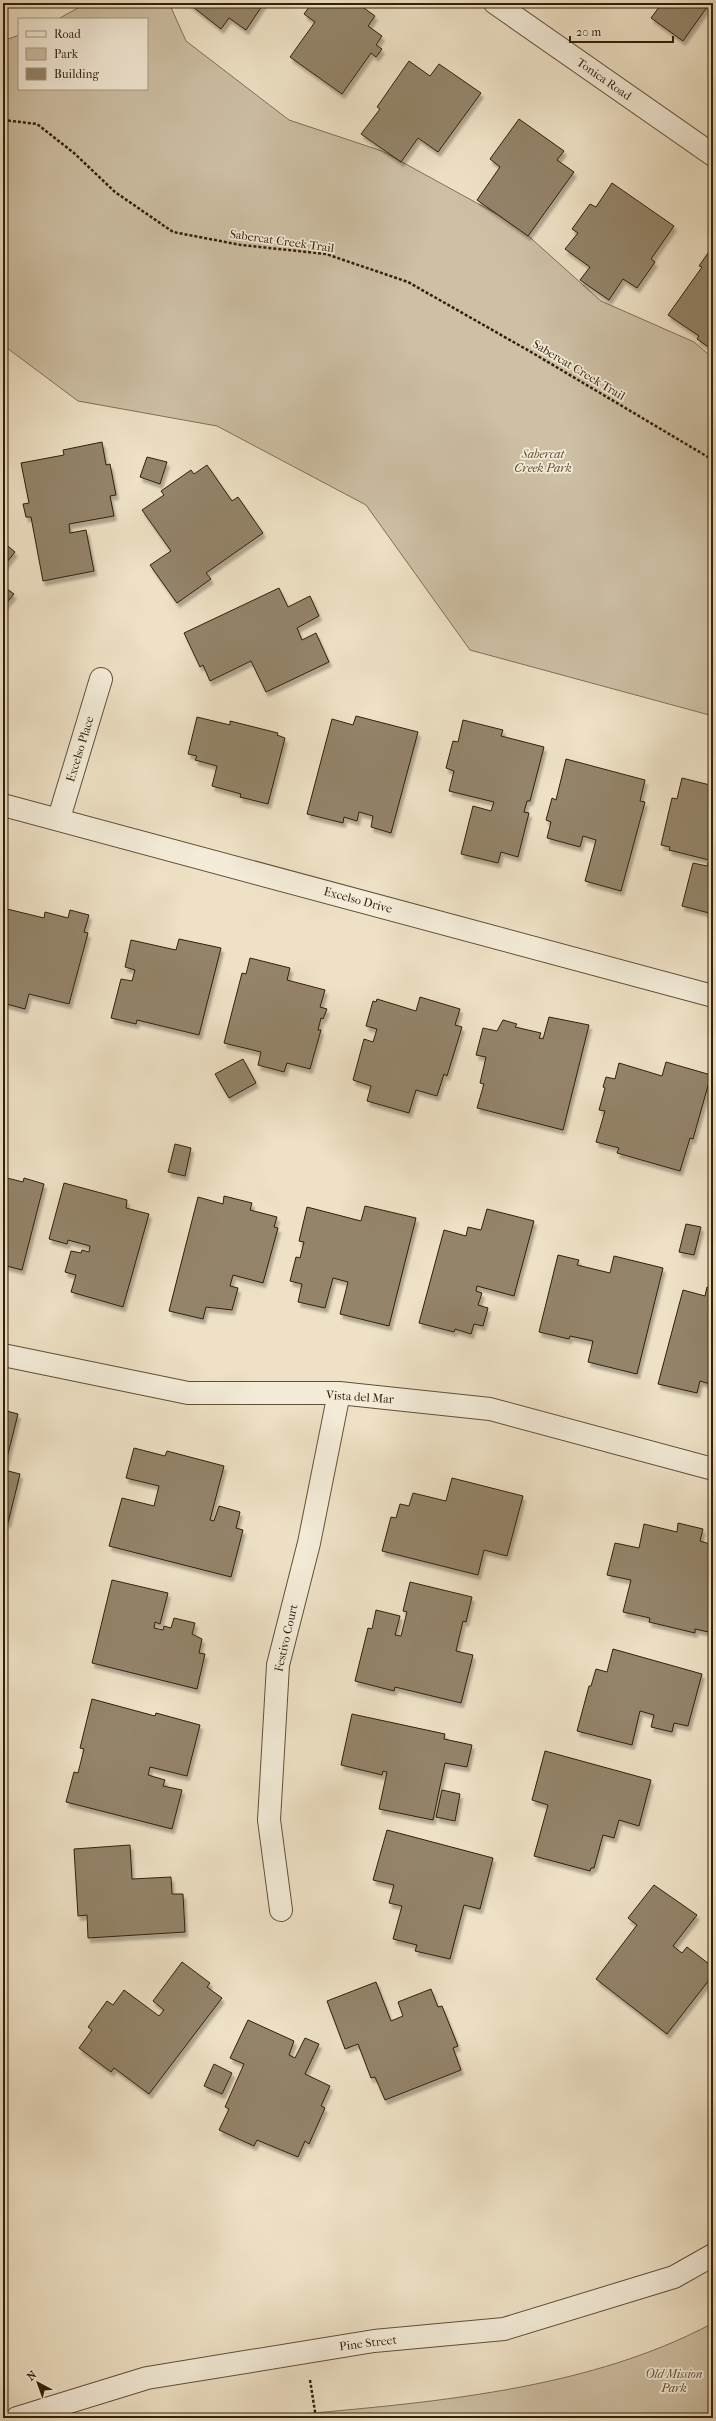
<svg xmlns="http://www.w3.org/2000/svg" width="716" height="2421" viewBox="0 0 716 2421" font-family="'IM FELL French Canon',serif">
<defs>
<filter id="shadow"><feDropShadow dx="2.5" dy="4.5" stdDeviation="1" flood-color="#0004"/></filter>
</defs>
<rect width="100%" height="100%" fill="#eee1c5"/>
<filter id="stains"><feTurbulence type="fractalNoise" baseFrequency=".005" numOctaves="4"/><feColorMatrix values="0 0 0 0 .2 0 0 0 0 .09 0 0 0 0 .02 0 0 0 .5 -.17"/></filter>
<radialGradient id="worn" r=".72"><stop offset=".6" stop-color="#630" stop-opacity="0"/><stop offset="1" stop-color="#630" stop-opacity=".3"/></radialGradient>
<!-- green -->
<path fill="#cec0a5" stroke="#807056" d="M87,3H169L186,41L289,120L382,151L515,224L601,301L694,342L713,358V716L470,650L366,505L217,426L78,401L3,345V41L19,35V89H147V19H58Z
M713,2323V2418H258C408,2404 579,2395 713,2323Z"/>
<!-- building -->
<path fill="#94846a" stroke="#321f07" filter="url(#shadow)" d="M188,3H264L246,30L229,18L221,29Z
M312,3H357L375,16L368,26L382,36L376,45L382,49L376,57L371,53L342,94L290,57L315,22L304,14Z
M662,3H710L683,41L651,18Z
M409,61L430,76L439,64L481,93L438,152L418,138L401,162L361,134L380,109L377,107Z
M519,119L564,151L557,160L574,172L528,236L477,200L500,167L490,159Z
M612,183L674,226L651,259L655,262L637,288L623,279L609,300L580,280L590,267L565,249L578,233L572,229L590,204L596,207Z
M708,253L713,257V350L697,339L699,336L668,315L702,267L699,266Z
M102,442L106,465L110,464L116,495L110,496L114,516L69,524L70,533L86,530L94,571L43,581L31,517H26L23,504L29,503L21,463L64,455L63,450Z
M147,457L167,462L160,484L140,477Z
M207,465L232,501L238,497L263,533L206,573L211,579L177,603L150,565L171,551L142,510L164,495L161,491L191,470L194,474Z
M3,542L15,552L3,567Z
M3,586L14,594L3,607Z
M279,588L288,607L310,596L319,616L297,628L302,640L316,633L329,662L266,692L251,661L210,681L203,665L200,667L184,633Z
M356,716L418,732L391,833L371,827L373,816L359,812L357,821L344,817L343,823L307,814L332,719L353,725Z
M197,717L230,725V721L278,733L277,735L285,738L268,804L240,797L241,794L212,786L217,766L195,760L197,756L188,754Z
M463,720L503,730L501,736L544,747L530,801H527L524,812L529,813L518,857L501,852L498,863L461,854L473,806L491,811L494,802L449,791L454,771L446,768L453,741L458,742Z
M566,759L645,780L640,801L645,802L621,891L585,881L596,840L583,836L580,847L547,838L551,822L546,820L552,798L556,800Z
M682,778L710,785L708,792L713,793V914L682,906L693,863L707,866L709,860L669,850L670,847L661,845L672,798L677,799Z
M3,908L44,918L45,912L68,918L70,910L89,915L84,932L88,933L69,1004L29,994L25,1009L3,1003Z
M179,939L221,948L199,1035L137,1020L136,1024L111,1018L121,979L132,981L135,970L125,967L131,940L176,950Z
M250,958L290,968L287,980L325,990L320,1007L327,1009L323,1019L321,1018L318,1030H321L310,1069L287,1063L284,1072L258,1065L261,1052L224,1043L242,973L246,974Z
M420,997L460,1009L455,1025L462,1027L447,1076L444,1074L437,1096L416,1090L409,1113L367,1101L371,1086L353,1080L364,1039L373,1042L377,1029L366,1026L373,1001L376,1002L377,999L416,1011Z
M549,1017L589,1025L563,1130L477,1108L484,1084L480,1083L486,1057L476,1055L483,1028L497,1031L503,1020L517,1024L515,1027L541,1033L539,1038L543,1039Z
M243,1059L256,1083L229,1098L215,1074Z
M666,1062L711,1075L693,1139L690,1138L680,1171L617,1153L619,1148L596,1142L605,1111L599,1110L605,1088L603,1087L606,1077L615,1079L619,1063L662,1076Z
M175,1144L191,1148L185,1176L168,1172Z
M3,1177L23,1182L24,1178L44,1184L22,1270L3,1265Z
M64,1183L127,1200L126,1208L149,1214L123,1307L71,1292L76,1275L65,1272L71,1251L81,1253L82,1250L89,1252L90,1246L68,1240L67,1244L49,1239Z
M224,1196L252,1203L250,1210L277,1217L274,1227L278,1228L263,1283L233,1275L230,1286L238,1288L232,1310L206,1307L203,1319L169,1311L198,1197L223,1204Z
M365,1206L416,1218L389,1326L340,1314L348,1282L333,1278L325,1308L298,1302L302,1284L290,1281L296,1257L300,1258L304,1242L299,1241L307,1207L361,1221Z
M487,1209L534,1221L514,1296L477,1286L476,1291L482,1293L478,1305L488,1308L483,1326L474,1324L471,1334L455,1329L454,1332L419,1323L444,1230L466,1236L468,1227L481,1230Z
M686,1224L701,1227L694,1255L679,1252Z
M558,1255L579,1260L577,1265L610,1273L614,1256L663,1268L637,1374L588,1362L593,1341L570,1336L569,1339L539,1332Z
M707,1287L713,1288V1385L700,1381L697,1393L658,1384L683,1290L705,1296Z
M3,1410L18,1414L4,1470L20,1474L8,1523L3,1522Z
M134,1448L165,1456L167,1451L224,1466L210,1520L214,1521L219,1506L240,1512L236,1528L243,1530L231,1577L109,1546L122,1498L154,1506L159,1486L126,1478Z
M452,1478L523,1496L507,1556L484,1550L478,1575L382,1551L391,1517L396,1518L400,1504L409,1506L413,1493L446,1501Z
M678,1523L703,1529L700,1541L713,1545V1633L695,1629V1633L649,1622L650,1618L623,1612L631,1580L607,1575L615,1543L639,1548L644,1524L677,1532Z
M112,1580L168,1593L160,1624L155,1622L154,1628L163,1630L164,1626L171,1628L174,1618L195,1623L192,1634L202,1639L199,1653L205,1654L197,1689L92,1663Z
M410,1582L472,1597L466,1622L463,1621L456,1651L473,1655L461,1703L395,1687L394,1691L355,1681L368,1628L372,1629L376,1610L400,1616L395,1635L401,1636L407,1612L403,1611Z
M613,1649L702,1674L688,1726L674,1723L672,1732L651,1727L654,1715L640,1711L632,1745L577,1731L589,1686H591L596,1669L607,1672Z
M92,1699L155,1716L156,1713L200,1725L187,1776L150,1767L148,1775L165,1780L163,1786L182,1790L172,1829L66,1802L74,1772L78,1773L84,1749L80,1748Z
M352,1714L445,1734L444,1739L472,1745L467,1767L445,1763L433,1820L379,1809L387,1772L383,1771L382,1775L341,1765Z
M545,1751L651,1780L639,1826L619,1820L614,1838L603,1835L594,1868H591L590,1871L534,1856L548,1805L532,1800Z
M442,1790L460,1794L455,1821L436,1817Z
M387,1830L493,1858L480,1909L464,1905L450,1959L415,1951L417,1945L393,1939L402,1906L389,1903L394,1885L373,1880Z
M130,1845L132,1879L171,1877L172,1894H183L185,1932L88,1938L87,1915L78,1916L74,1849Z
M654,1885L697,1915L673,1946L682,1953L687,1947L713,1967V1975L667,2034L596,1979L637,1925L628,1918Z
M182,1962L210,1983L207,1987L222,1998L149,2094L114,2068L111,2072L79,2048L92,2030L88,2027L107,2001L113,2005L124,1990L159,2016L164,2010L153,2001Z
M376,1982L391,2021L403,2016L398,2002L431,1989L438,2007L442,2006L458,2046L453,2048L461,2070L385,2100L375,2077L371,2078L358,2044L345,2049L327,2001Z
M248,2020L294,2041L289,2055L295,2058L305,2038L319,2044L305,2074L330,2086L321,2106L325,2108L309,2144L305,2141L298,2157L257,2140L254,2146L219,2130L229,2109L225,2107L244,2064L230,2058Z
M214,2064L232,2073L222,2094L204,2086Z"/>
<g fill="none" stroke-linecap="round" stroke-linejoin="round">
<defs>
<path id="minor" d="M495,3L713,155
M3,805L713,996
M59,818L101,679
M3,1355L188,1393H339L490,1409L713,1469
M281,1910L269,1820L278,1665L309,1543L339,1393
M17,2418L147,2378L374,2341L504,2329L674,2277L713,2255"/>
</defs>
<!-- minor casing -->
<use href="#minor" stroke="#615036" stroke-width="24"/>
<!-- path -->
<path stroke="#321f07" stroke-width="2.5" stroke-dasharray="3 2" stroke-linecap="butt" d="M3,120L37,124L74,153L115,192L173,232L241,245L326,254L408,282L531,352L713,460
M310,2380L316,2418"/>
<!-- minor -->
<use href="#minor" stroke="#f4ecd9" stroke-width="22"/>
</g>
<g text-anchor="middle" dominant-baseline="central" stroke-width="3.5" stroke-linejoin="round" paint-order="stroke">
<!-- street labels -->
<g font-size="12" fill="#321f07" stroke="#f4ecd9">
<text transform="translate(604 79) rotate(35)">Tonica Road</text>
<text transform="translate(282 241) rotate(8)">Sabercat Creek Trail</text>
<text transform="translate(579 370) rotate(31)">Sabercat Creek Trail</text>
<text transform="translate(80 749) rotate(-73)">Excelso Place</text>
<text transform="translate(358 900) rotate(15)">Excelso Drive</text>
<text transform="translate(360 1397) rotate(4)">Vista del Mar</text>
<text transform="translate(286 1638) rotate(-77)">Festivo Court</text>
<text transform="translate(368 2343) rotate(-7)">Pine Street</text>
</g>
<!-- park labels -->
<g font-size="12" font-style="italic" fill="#614f36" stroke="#f4ecd9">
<text x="543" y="454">Sabercat<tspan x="543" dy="14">Creek Park</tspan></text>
<text x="674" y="2374">Old Mission<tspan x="674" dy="14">Park</tspan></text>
</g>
</g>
<!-- margin -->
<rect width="716" height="2421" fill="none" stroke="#eee1c5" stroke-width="16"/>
<rect x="4" y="4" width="708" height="2413" fill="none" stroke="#321f07" stroke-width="2"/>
<rect x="8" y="8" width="700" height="2405" fill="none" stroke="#321f07"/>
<!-- legend -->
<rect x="18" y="18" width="130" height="72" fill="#f4ecd9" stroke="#a69a85"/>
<rect x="26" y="31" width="20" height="6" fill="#f4ecd9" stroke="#a69a85"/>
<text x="54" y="38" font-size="12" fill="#321f07">Road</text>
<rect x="26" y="48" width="20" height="12" fill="#cec0a5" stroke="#a69a85"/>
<text x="54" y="58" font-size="12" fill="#321f07">Park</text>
<rect x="26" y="68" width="20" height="12" fill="#94846a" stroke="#a69a85"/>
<text x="54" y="78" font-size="12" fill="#321f07">Building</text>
<!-- north arrow -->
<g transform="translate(38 2383) rotate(319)" stroke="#f4ecd9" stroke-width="3" paint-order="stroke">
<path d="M0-3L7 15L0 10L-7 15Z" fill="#321f07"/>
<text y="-6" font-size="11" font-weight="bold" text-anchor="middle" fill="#321f07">N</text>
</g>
<!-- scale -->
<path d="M570 36v6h103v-6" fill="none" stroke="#321f07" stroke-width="2"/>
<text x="576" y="36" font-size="12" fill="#321f07" stroke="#f4ecd9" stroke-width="3" paint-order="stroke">20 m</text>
<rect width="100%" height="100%" filter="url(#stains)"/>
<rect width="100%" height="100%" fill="url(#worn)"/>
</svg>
